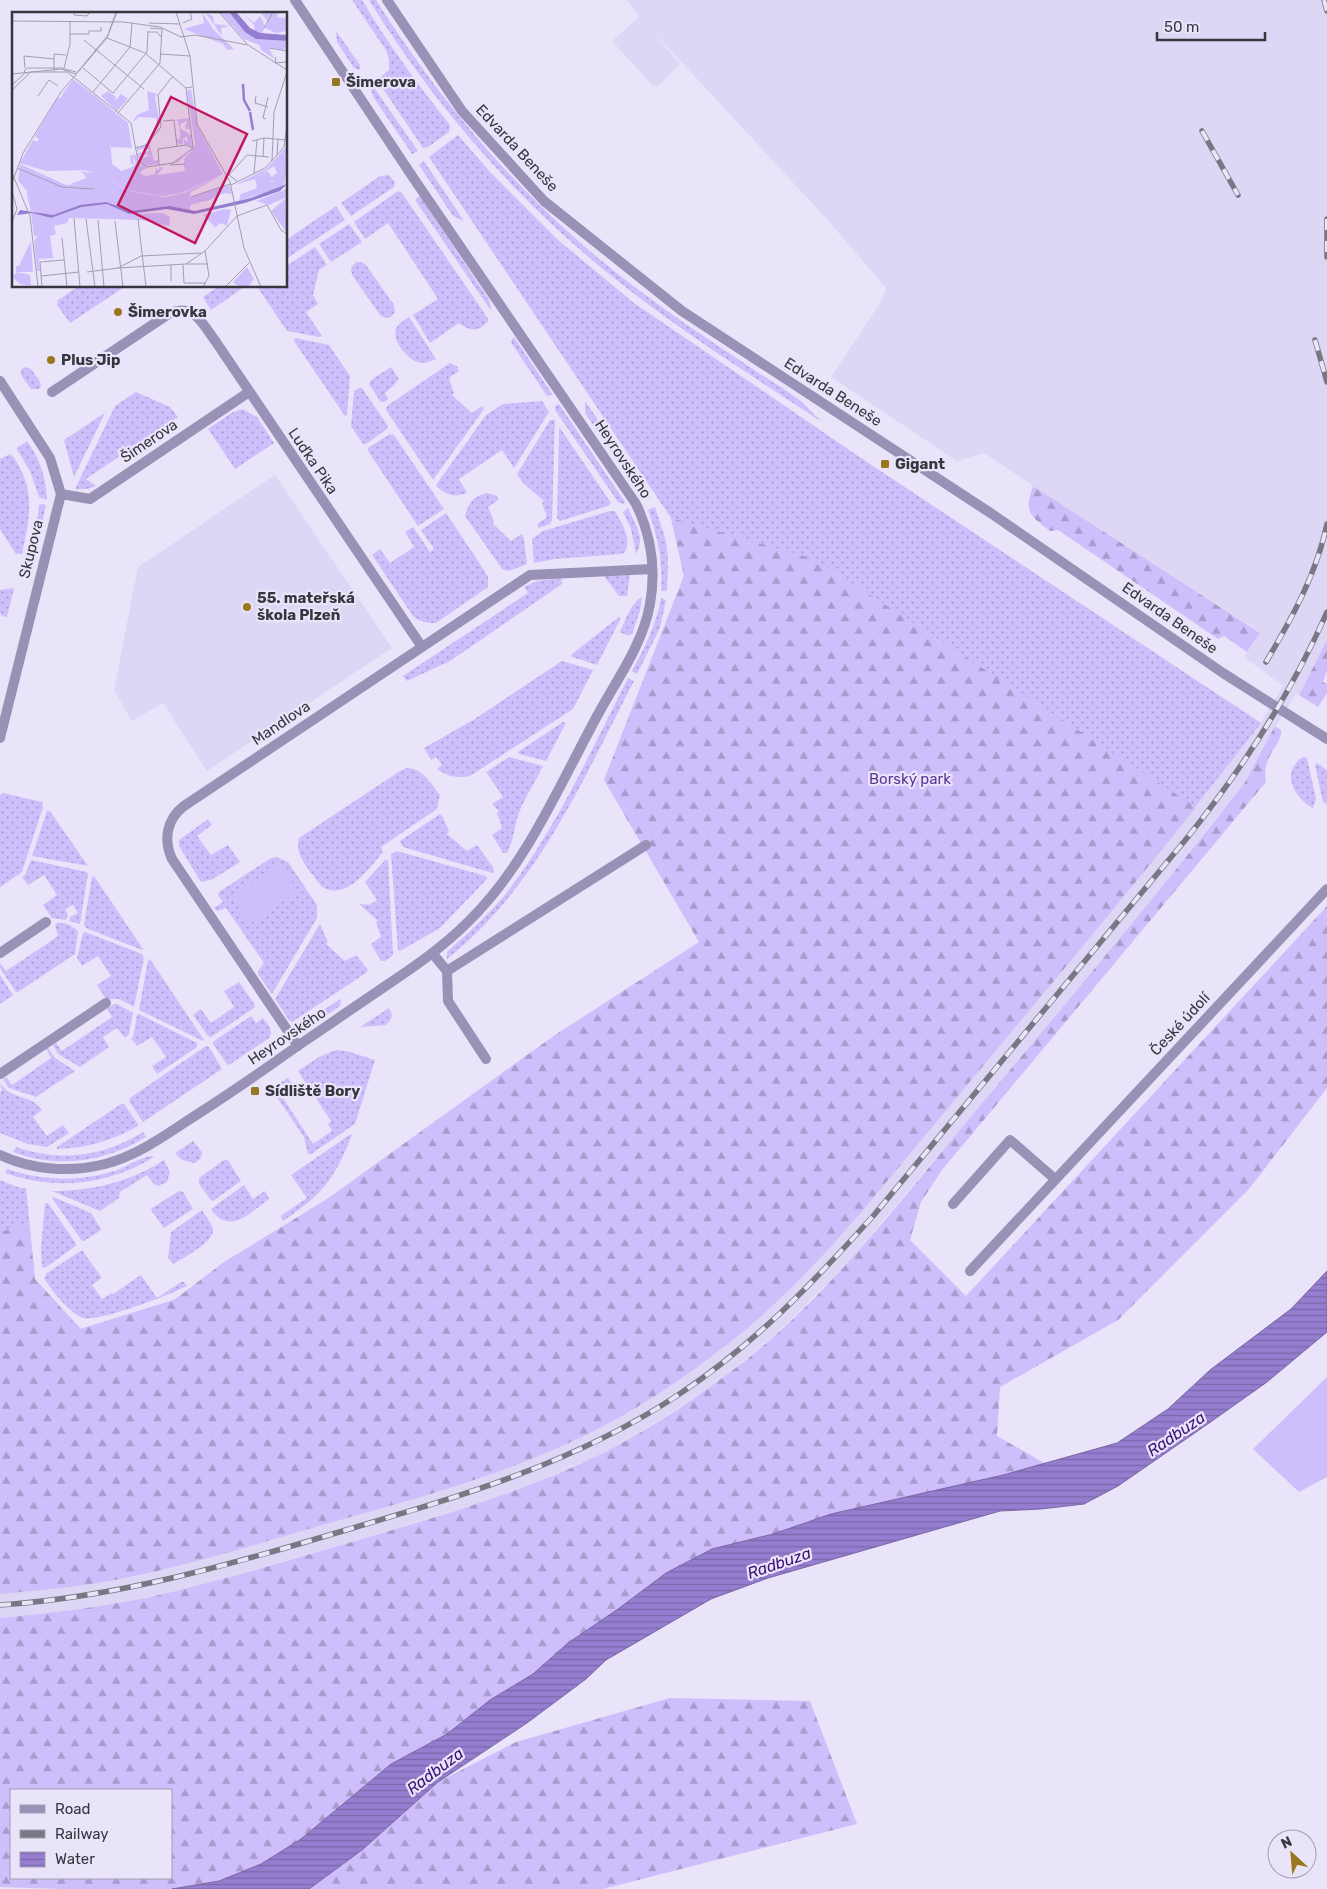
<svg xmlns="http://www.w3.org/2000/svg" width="1327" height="1889" viewBox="0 0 1327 1889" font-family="Rubik,sans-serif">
<defs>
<pattern id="grass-dots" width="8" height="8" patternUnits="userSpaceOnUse" patternTransform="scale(1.25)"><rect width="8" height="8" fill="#cebffc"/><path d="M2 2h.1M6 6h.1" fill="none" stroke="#a89ccd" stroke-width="1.8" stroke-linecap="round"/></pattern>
<pattern id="forest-firs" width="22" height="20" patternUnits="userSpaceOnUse" patternTransform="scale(1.25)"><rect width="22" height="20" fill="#cebffc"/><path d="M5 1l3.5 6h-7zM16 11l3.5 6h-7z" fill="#a89ccd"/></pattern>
<pattern id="water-rules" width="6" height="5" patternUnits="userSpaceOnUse" patternTransform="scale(1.25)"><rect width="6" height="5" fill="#957dd0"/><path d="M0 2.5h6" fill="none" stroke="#7a67aa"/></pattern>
</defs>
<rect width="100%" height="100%" fill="#e9e4fa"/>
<!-- built -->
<path fill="#ddd6f4" d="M627,0H1327V640L1299,695L1296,694L1271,734L1245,782L1141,913L845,1266L775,1335L711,1387L633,1437L597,1456L537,1482L480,1503L334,1547L201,1585L152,1596L99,1607L0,1618V1594L95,1583L147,1573L243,1548L473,1480L529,1460L587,1434L622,1416L658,1394L697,1367L759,1318L799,1279L1196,807L1258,727L1283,686L1244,657L1260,632L1108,536L984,453L957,461L831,377L882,300L886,288L826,218L649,27L680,64L658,86H653L612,41L639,17Z
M275,475L392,648L207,771L163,703L132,721L114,690L138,567Z"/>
<!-- grass -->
<path fill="url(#grass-dots)" d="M352,0H362C388,44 418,85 450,125L449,132L428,147L423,148L377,80L389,70V59L386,50Z
M369,0H376C445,109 529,207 632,285C668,312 704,337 741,361C759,374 779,385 798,399C806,405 814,415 822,422C754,377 683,333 619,282C520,204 435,107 369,0Z
M336,31L360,65V70L354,68L337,42Z
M373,86L418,151L412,154L374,98L371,90Z
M458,135L490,172L558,240L634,303L864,460L1261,723L1161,851L828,1250L759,1318L697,1367L658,1394L622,1416L587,1434L529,1460L473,1480L243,1548L147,1573L95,1583L0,1594V1180L20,1188H26L35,1279L81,1329L174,1300L707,969L684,857L660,822L604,780L684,576L671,518L429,157Z
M424,161L464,221L453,216L419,165Z
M389,175L395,182L394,187L351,216L341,203L380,176Z
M398,191L402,193L489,320C480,332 470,332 459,323L430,343L413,315L438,299L388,223L365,239L354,222Z
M420,196L489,300L492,312L415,200Z
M336,206L345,220L286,259V240Z
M349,224L362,242L331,262L319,244Z
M315,247L327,265L319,270L313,295L318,304L306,312L322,336L319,337L287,331L258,288V286H286V266Z
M356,262H361L366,265L394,305L395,312L391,317L385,318L380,315L352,275L351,268Z
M79,286H126L70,323L57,305L58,300Z
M219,286H246L211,310L203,297Z
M409,317L436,359C429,362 424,364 417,362C406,358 390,338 397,327C399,323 405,320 409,317Z
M514,337L553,395L547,396L512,344L511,341Z
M295,338L329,345L350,376L347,415L345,416L294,341Z
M450,363L458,367L457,368L459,371L449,378L454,393L452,395L472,413L482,406L484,409L433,480L386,410L387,406Z
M24,367L31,369L40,382L41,386L39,389H31L21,375V370Z
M391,367L399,379L393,386L385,393L388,399L384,402L380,401L369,384L371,380Z
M359,388H362L388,426L387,429L366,444H363L351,426L354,391Z
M136,392L170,407L178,417L86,479L96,486L87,489H75L115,406Z
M542,401L549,412L514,468L502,450L459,479L467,493C454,498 445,495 436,485L486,415L503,404Z
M585,401L651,498L643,497L637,489L585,413Z
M559,404L625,502L624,504L618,502L555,410V406Z
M243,409L257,417L274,443L235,469L208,429L233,412Z
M105,413L74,477L64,440Z
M550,420H555L552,520L550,524L539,528L537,524L547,517L542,503L544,501L523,483L517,474Z
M560,428L611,503L608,506L560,521L557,518L559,429Z
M390,434L394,435L444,509L418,526L368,451V448Z
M27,441C40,459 46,477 47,500L39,497L30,471L18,451L17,448Z
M10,454C15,458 18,464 21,470C35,498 28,525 22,554H16L0,529V459Z
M487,493L497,496L498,500L488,507L494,521L492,523L511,541L522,534L524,538L527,564L509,571L502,569L465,516C468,503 474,496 487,493Z
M43,504L46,505L36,553L30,557L37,523L39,505Z
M655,507L666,541L668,559L667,591H661C663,562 658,537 648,510Z
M628,508C635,524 646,538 636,554L631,529L623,512Z
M610,511H615C622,524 632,538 625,552L621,554L555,559L534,563L532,539L543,531Z
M446,513L484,570L488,577V587L436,623C426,623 420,622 413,616L372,555L380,549L390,563L414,547L405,532L413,527L430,552L434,549L421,530Z
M630,575L627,596H619L604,576Z
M561,578L562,584L450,661L407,681L403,676L528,593L524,587L537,581Z
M14,588L7,617L2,616L0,613V590Z
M642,597L640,611L632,634L628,636L620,632C625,622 631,602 642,597Z
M661,598L666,600L660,628L637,674L632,671C645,647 656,625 661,598Z
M619,617L621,618L597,665L572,657L571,655Z
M562,661L593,670L573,709L470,776C457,778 448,777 437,769L442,765L436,757L431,760L424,748L473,720Z
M628,678L634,681C581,783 539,885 447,959V952C467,934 487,916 504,896C556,830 590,752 628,678Z
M563,722L566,723L546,761L519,754L518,752Z
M509,757L543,766C535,783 522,801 517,819C513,833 514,839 507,853H503L492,835L502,828L497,813L499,811L492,804L503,797L486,772Z
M1303,757L1307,758L1316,799L1313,808C1294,799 1280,771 1303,757Z
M1317,763L1327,770V804L1323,802L1315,765Z
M407,768C424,769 430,783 440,795L437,809L381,847L383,852C369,868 346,903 321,886C312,873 293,855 299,838L400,771Z
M3,793L42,802L43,807L22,872L0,887V795Z
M47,811H50L88,866L32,856Z
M440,814L443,817L449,832L447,834L467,851L477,845L493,867L494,871L492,873L403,847L400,841Z
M208,819L212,825L197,836L211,855L228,845L240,862L213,879L201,882L179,846V840Z
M397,851L486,876L487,879L440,928L400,951L398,950L391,854Z
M276,857L288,862L317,905V918L272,994L258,974V971L264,963L226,908L217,911L214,908L223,902L218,895L219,892L271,858Z
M31,860L87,872L88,874L80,924L69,921L70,917L78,913L73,905L65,909L68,915L66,920L52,918L43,905L57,895L44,875L28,885L22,877L25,875Z
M385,860H388L393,955L385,961H381L371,944L381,937L376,922L378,921L359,904L369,905L377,900L365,882Z
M94,876L143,949L142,950L86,928L84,924L92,877Z
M57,923C64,922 74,926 78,932L75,954L18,992H16L0,968V963L6,971L57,937L58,935L55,925Z
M320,924L328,942L326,944L345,961L356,955L368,970L366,973L292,1022L289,1020L275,999Z
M85,932L142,954L144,958L134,1007L119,999H106L97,985L111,976L98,956L82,966L77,958L83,933Z
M150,959L204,1040L203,1041L139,1010L148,960Z
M0,975L13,995L0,1004Z
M239,982L255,1005L254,1008L211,1037L208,1036L193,1015L201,1009L211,1023L234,1007L224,991Z
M340,999L341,1001L340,1006L309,1027L303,1028L298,1027Z
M114,1004H117L133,1013L129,1034L125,1038L117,1028L103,1037L109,1047L80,1067L58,1054L53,1045L56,1043L62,1051L112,1017L107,1009Z
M389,1008L392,1015L391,1019L386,1025L360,1027Z
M139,1014L197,1043V1047L157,1074L152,1066L166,1057L152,1037L137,1046L131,1038L133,1037L137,1015Z
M251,1016L256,1023L263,1018C268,1025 274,1030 269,1038L229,1065L227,1064L213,1044L214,1041Z
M206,1046L209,1047L222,1069L143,1122L129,1101L130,1098Z
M48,1048L55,1058L75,1071L36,1097L9,1088L3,1079L6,1077L12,1085L51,1058L46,1049Z
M336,1050L347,1051L375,1060L355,1124L311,1154H308L304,1137L272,1090L273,1087L288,1078L294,1086L281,1095L313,1144L332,1131L328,1124L331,1121L298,1071L319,1057Z
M0,1083C12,1101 30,1093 42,1110L33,1117L47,1136L63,1125L69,1133L47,1147L28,1144L0,1133V1092L2,1091Z
M121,1104H124L138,1124V1126C111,1141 88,1148 57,1149V1147Z
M143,1132L146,1137C106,1162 58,1169 13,1152L16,1147C60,1162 104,1157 143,1132Z
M351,1134L352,1135C334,1180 323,1194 283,1221L281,1218L282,1215L307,1198L291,1175Z
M193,1141L202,1152L201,1158L195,1163L182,1160L175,1153Z
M151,1156L154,1157C109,1185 56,1191 5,1173L7,1169C43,1181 79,1182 115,1171C127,1167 138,1158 151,1156Z
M164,1160L170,1172L167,1182L158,1186L154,1184L147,1175L120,1192L119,1198L100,1211L52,1191C92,1191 130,1182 164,1160Z
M224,1160H228L241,1181L213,1201L211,1200L199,1184V1178Z
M244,1185L253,1199L265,1191L269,1199C250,1213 229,1236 211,1209Z
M179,1191L183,1192L193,1209L164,1228L151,1210L152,1208Z
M53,1197L91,1213L101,1229L100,1231L84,1241H82L52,1198Z
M45,1203H48L77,1245L45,1268L42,1267L41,1249Z
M202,1210C205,1216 213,1223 213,1231C212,1243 183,1258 174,1264L168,1258L171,1232Z
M82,1250L102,1278L92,1285L102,1299L112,1293L113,1294L141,1275L157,1298L181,1282H184L187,1286C172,1294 99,1322 84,1318C71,1315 51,1290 44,1278L47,1273Z"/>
<!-- forest -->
<path fill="url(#forest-firs)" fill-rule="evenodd" d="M1033,486L1260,633L1247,652L1224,636L1218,639L1058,530L1050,531C1029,515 1024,512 1033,486Z
M671,518L815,559L1196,807C1115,909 1031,1008 948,1108C879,1190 813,1277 729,1343C685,1377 640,1408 590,1433C505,1475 413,1500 322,1525C247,1547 173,1570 97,1583C65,1588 32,1591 0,1594V1232L29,1223L35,1279L80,1329L174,1300L224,1262L327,1199L555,1035L699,942L604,780L684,576Z
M1327,640V671L1323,682L1327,684V693L1318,707L1299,695Z
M1275,726L1281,730C1283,745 1261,754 1266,782L942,1170L921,1202L910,1240L966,1296L1327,906V1088L1249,1189L1118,1320L1000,1387L997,1436L1046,1464L906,1498L831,1514L666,1573L618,1609L568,1643L533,1674L490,1700L447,1734L391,1764L301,1839L261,1864L219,1881L172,1889H62L0,1887V1618C51,1613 101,1607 150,1597C217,1582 283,1562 348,1543C433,1518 519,1494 599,1455C651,1429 700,1396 746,1360C831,1292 898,1204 967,1121C1050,1022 1134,923 1214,822L1245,782ZM11,1790H171V1878H11Z
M670,1698L810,1701L857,1824L603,1889H309L362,1850L438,1782L516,1742Z"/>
<!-- garden -->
<path fill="#cebffc" d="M280,864L298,891L249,924L231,896Z
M1327,1377V1477L1299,1492L1253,1449Z"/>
<!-- water -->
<path fill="url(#water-rules)" stroke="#7968a4" d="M1327,1271V1332L1267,1382L1212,1421L1118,1486L1084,1504L1041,1509L1000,1511L768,1578L711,1599L606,1660L586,1679L527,1723L438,1782L362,1850L309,1889H172L219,1881L261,1864L301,1839L391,1764L447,1734L490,1700L533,1674L568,1643L618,1609L666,1573L712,1549L773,1534L831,1514L1003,1475L1117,1443L1168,1409L1210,1370L1291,1309Z"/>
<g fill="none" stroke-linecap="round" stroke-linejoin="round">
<!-- minor -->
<path stroke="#9991b6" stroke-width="10" d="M0,381L50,458L61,494L0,738
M52,392L170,313C195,303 203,325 216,342L422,647
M61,494L90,499L249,392
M0,953L46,922
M433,954L447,971L448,1001L486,1059
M447,971L646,845
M298,1046L172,859C163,839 167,819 184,806L530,575L652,569
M0,1074L106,1003
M0,1155C32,1170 70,1173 105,1164C136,1156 163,1137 190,1119C226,1096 261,1072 296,1047C325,1027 355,1007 384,987C414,967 443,947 469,921C526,865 558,788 596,718C615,682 643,645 650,604C656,570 651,535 636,504L412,176L295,0
M953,1204L1010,1140L1055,1179
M970,1271L1327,889"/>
<!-- tertiary -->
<path stroke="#9991b6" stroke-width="10" d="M387,0L462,111L544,201L682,311L992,514L1223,673L1327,739"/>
<defs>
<path id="rail" d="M1324,0L1327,11
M1202,131L1238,195
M1327,219V257
M1315,340L1327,382
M1266,662C1292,618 1316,575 1327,524
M0,1605C119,1597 233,1564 346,1530C462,1496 577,1462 678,1395C755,1344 812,1284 874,1215L1187,838C1243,768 1291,694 1327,612"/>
</defs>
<!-- rail casing -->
<use href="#rail" stroke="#7a7784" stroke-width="5.5"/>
<!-- rail -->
<use href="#rail" stroke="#e9e4fa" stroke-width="4" stroke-dasharray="11" stroke-linecap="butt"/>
</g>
<!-- markers -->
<g fill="#997720" stroke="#e9e4fa" stroke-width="2">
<rect x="331" y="77" width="10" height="10" rx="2.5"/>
<circle cx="118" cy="312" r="5"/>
<circle cx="51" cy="360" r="5"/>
<rect x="880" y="459" width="10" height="10" rx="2.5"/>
<circle cx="247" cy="607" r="5"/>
<rect x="250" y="1086" width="10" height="10" rx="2.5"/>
</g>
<g text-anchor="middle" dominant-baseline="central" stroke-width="4.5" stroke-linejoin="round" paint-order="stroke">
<!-- poi labels -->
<g font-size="15" font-weight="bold" fill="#37363e" stroke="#e9e4fa" text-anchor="start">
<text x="346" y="82">Šimerova</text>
<text x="128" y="312">Šimerovka</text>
<text x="61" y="360">Plus Jip</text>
<text x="895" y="464">Gigant</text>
<text x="257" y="598">55. mateřská<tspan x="257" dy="17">škola Plzeň</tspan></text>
<text x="265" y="1091">Sídliště Bory</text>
</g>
<!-- street labels -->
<g font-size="15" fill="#37363e" stroke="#e9e4fa">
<text transform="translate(517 148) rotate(47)">Edvarda Beneše</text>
<text transform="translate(833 392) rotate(33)">Edvarda Beneše</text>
<text transform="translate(149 441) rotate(-34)">Šimerova</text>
<text transform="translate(623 459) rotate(57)">Heyrovského</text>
<text transform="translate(313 461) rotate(56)">Luďka Pika</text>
<text transform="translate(31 549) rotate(-76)">Skupova</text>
<text transform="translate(1170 618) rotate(35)">Edvarda Beneše</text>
<text transform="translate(281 723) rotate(-34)">Mandlova</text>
<text transform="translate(1180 1024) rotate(-47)">České údolí</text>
<text transform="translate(287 1036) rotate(-34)">Heyrovského</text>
</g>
<!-- park labels -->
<g font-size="15" fill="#5a3799" stroke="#e9e4fa">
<text x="910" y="779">Borský park</text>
</g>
<!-- water labels -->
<g font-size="16" font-style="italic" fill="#3e1476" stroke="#e9e4fa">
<text transform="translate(1176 1434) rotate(-34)">Radbuza</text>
<text transform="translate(779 1563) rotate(-19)">Radbuza</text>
<text transform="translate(435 1771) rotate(-37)">Radbuza</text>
</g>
</g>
<!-- overview -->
<g transform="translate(12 12)">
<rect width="275" height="275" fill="#e9e4fa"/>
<path d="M61,67L94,93L79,120L98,127L100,152L109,159L120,155L124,151L121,144L122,152H119L118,144L123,142L127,152L136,156L129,159V162L134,164L143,162L144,155L146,159L148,155L151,156L145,163L173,160L172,147L175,143L166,150L158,153L179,140L183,132L175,79L179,77L185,113L211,162L172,180L153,184L120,179L88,163L114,178L145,185H161L176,180L179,186L212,174L218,176L198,188L178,193V198L157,194L119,199L94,190L23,200L25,190L16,188L15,179L6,168L8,152L54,173L67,172L75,166L76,160L86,162L69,157L34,159L8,151L21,128L25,130L27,127L23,124ZM96,79L104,85L102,90L109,82L116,87L105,99L89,84ZM135,79L145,82L143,86L148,111L145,118L144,106L127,105L120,111L125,103L137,98ZM177,106L178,117H173L175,109L168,112L169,117L179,123L180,135L172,132V127L176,130L175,125L171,126V132H166L165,127H168V119L166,109L163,108ZM137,131L142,149L146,148V152L132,154L126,148L138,143L128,142L129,146H126L125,141L136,140L137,137H128L125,140V136ZM275,153L272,174L227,189L229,182L245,176L243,167L256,159L260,166L253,170H262L271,154ZM5,260L18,263L19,274L8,272L0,265Z" fill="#cebffc"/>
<path d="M190,0L201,17L222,37L215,38L211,32L172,17L192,11ZM193,0L201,4L202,12L218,14L209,16L210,24ZM208,0H217L233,19L244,27L275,29V35L271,38L256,35L263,47L249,38L247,33L232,27ZM229,0L242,11L248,4L253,14L250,22L243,19L242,13ZM66,75L79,80L70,91L60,85L54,89L49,85L54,77L66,81ZM81,82L94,93L87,105L79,103L86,108L75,129L70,125L66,130H76L84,150L94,159L101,153L109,159L127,156V164L133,165L173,159L172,147L183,134L205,165L169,181L149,184L117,178L104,171L102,166L100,168L78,158L37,159L8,151L21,128L25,130L27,127L23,124L46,85L51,91V98L59,105L54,112L52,101L49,102L47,108L53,113L49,123L62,106L68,109L74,106L76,100L72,94L77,88L80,97L84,90ZM74,108L78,111L69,123L57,116ZM51,126L59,128L57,132L62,136L47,147L28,136L37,134L46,142L44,131ZM91,124L98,127V142L86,136ZM275,127V153L271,154L267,168L251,171L265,161L262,154L243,167L223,173L254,157L274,135ZM69,159L88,163L120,180L153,185L172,181L212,162L179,180L178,186L212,174H218L220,182L213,181L178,193V198L154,194L119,199L94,190L69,193L38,204L19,199L16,188L26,190L32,184H36V191L27,195L30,198L96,187L82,176L58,172L75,166ZM275,177V185L257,193L244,189ZM95,192L117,202L150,201L158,205L157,214L129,208L57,206L55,211L42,214L44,222L38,224L41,246L27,247L28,259H25L22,230L25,224H22L19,201L39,206L71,195ZM19,229L21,260H4V254H7Z" fill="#cebffc" fill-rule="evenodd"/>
<path d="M235,255L242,267L236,275H228L221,270Z" fill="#cebffc"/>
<path d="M248,0H266L265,5L275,6V19L264,21L253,16L256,10ZM94,93L116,111L120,136L99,135L98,127L79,120ZM9,157L25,166L27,163L53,173L82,176L92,180L96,188L54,192L51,185L46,188L40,182L26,190L16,188L15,179L6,168ZM275,185V221L259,199ZM212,197L219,198L215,214L209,211L203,215L191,203Z" fill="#cebffc"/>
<path d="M217,0H224L238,16L248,21L275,23V29L244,27L233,20ZM275,172L268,179L233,191L182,202L155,197L117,202L95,192L70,195L39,206L20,201L5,203L8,198L41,203L68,193L94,190L119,199L157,194L183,199L239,186Z" fill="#957dd0"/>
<path fill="none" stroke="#957dd0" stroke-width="2.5" d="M231,72L232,88L238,99M238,100L241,118"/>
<path fill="none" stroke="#a29eaf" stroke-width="1" d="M62,0V3L75,4L78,0M164,0L178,44L185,112L218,170L232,236L249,275M207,0L235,32M0,9L111,10L148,15L169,25L183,23L236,33L275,58M137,11L168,12M171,11L180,7L178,0M252,16L261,0M136,20H145L149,25M58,22H77V19H89V15M95,26L133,41L174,76L180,75M72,28L132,77M257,36L275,39M148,42L178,44M264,45L263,51L275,50M13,56L12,44L42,47M52,56L58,32V10M71,56L101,81L135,40L136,19M42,60V42L54,43M0,62L49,57L64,62L96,23L104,0M15,62L12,59L15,56H49L64,60M0,73L14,60M0,78L19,60H55L119,111L126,149L135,155L161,151L181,136L174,76M81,80L118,35L120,11M26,84L37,68L46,74M244,84L243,91L256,95M106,101L148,51L150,17L138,16M254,107L251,106L256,85M151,109L162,108L165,134M240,129L252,126L274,128M123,136L134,133L149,115L146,83L161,64M265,143L266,127M251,144L252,126M260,149L262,100L275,60M147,153L146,137L174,133L181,136M158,153L173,152M5,156L50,175L82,177M0,161L18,204L26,275M242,161L245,128M225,169L217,163L235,143L257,145M0,171L11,141L49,80L95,26L105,0M219,173L253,156L265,143L272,135L275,113M0,179L5,197L0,210M179,185L218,172M225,204L255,193L269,218L275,222M62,206L68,275M74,207L83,275M126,207L134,275M86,208L92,275M103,209L111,275M50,226L55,275M174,252H196M159,253V269M171,253L172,271H194M106,256L174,252L193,239L225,204M75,260L106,256L129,244L189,241M29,264L67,260M30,275L28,250L52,248M191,275L197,264L193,239M213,275L237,251"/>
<path fill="#c2185b" fill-opacity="0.15" stroke="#c2185b" stroke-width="2.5" d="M159,85L235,122L183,231L106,193Z"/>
<rect width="275" height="275" fill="none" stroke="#37363e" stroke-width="2.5"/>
</g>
<!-- legend -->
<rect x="10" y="1789" width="162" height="90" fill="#e9e4fa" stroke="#a29eaf"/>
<rect x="20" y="1805" width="25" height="8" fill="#9991b6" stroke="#a29eaf"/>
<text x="55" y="1814" font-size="15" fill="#37363e">Road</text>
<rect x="20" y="1830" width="25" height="8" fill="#7a7784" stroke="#a29eaf"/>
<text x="55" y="1839" font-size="15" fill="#37363e">Railway</text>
<rect x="20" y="1852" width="25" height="15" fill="url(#water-rules)" stroke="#a29eaf"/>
<text x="55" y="1864" font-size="15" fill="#37363e">Water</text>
<!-- north arrow -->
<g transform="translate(1292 1854) rotate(334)"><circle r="24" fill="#e9e4fa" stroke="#a29eaf"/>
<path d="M0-4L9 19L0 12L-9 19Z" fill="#997720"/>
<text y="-8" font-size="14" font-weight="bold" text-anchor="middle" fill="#37363e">N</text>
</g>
<!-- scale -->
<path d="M1157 32v8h108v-8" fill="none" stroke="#37363e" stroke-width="2.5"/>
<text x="1164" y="32" font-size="15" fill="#37363e" stroke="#e9e4fa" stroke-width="4" paint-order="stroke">50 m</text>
</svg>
